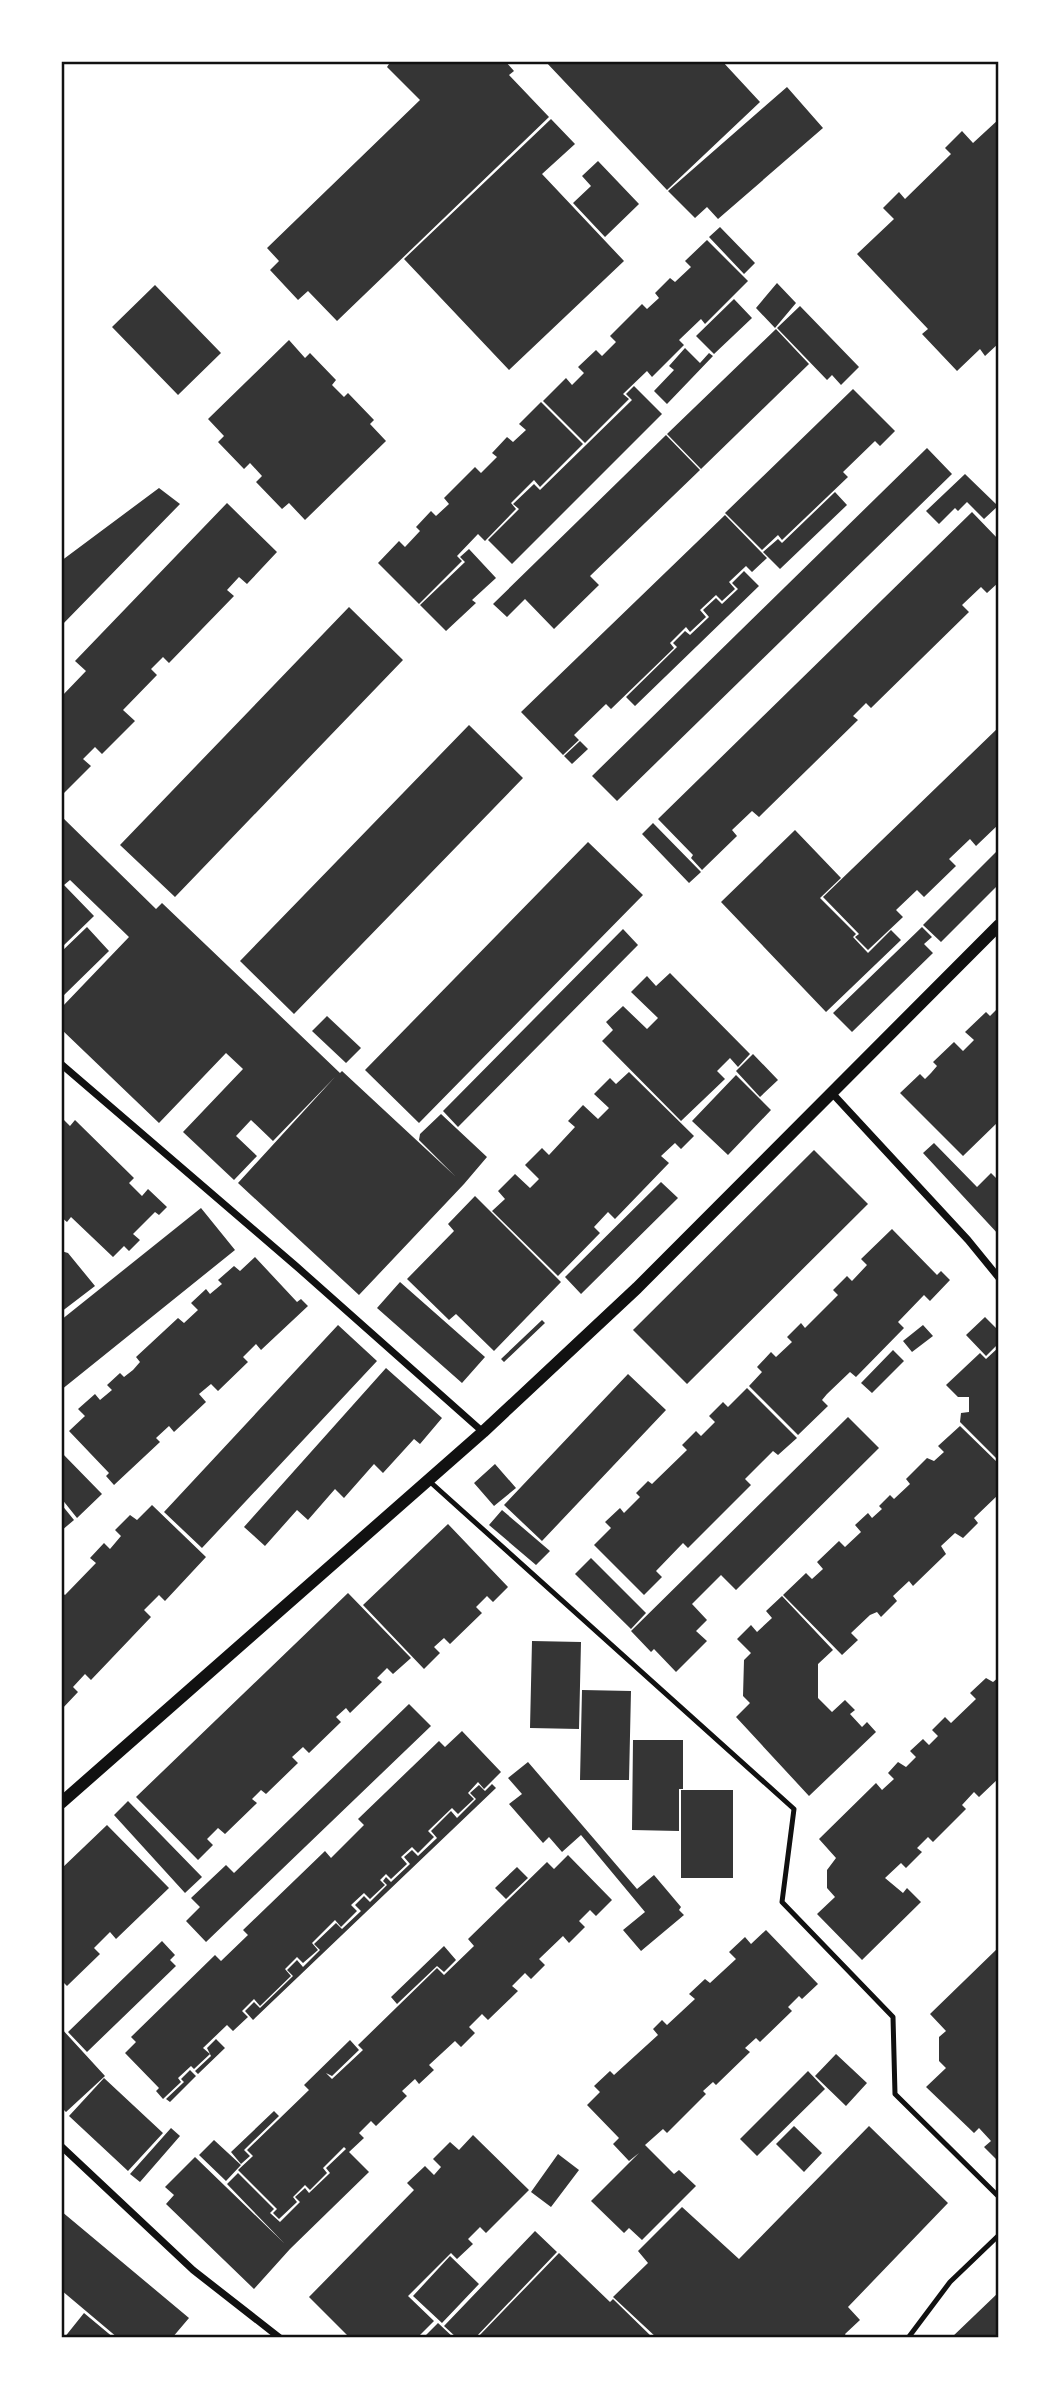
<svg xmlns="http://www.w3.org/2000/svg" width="1060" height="2399" viewBox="0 0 1060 2399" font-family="Arial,sans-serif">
<rect width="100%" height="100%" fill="#fff"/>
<!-- building -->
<path fill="#353535" d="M391,61H505L514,71L509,75L549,117L337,321L308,291L298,300L270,270L279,261L267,248L420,100L387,67Z
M545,61H722L760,102L667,190Z
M787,87L823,128L718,219L707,207L695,218L668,191Z
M551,119L575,144L542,174L624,261L509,370L404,259Z
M999,119V343L985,356L980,349L957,371L922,334L928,329L857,254L894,219L883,208L899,192L905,199L951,154L945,148L962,131L973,143Z
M598,161L639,204L605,237L573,203L591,186L582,176Z
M720,227L755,263L744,274L709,237Z
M707,240L748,281L705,324L701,319L679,340L684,345L652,377L647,371L623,394L629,399L585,443L543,401L566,378L572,385L584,373L578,367L596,350L602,356L616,342L610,336L642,304L647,309L659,298L655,293L670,278L675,282L691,267L685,261Z
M777,283L796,303L775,328L756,308Z
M155,285L221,353L178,395L112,327Z
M734,299L752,318L714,354L696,336Z
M800,306L859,367L841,385L832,375L827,380L777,328Z
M776,329L809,364L701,469L667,434Z
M289,340L305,358L310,353L336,380L332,385L344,397L348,393L374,420L370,424L386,441L305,520L289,503L282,509L256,482L262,476L250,463L244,469L218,442L224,436L208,419Z
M685,348L700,363L709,353L713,356L667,404L654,391L674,370L669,366Z
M634,386L662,414L512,564L488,540L519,509L513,504L534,484L540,490L632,400L626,394Z
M853,389L895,431L880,446L875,441L843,472L848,477L782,540L778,535L762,550L725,513Z
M541,402L583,444L540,487L534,480L511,503L516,509L485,541L478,534L457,556L462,561L419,604L378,563L399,541L405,547L420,531L416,527L431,511L436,516L449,504L444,498L475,467L481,473L497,457L492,453L507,437L513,442L526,430L519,424Z
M666,435L700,470L590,576L599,585L554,629L525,599L507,617L493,604Z
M927,448L952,474L617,801L592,776Z
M965,474L998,506L984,519L967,502L958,511L955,508L939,524L926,511Z
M159,488L180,504L61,626V561Z
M835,492L847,505L780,569L763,552L778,539L782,543Z
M227,503L277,552L247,584L239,577L227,590L234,596L169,663L163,657L151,669L157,675L123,710L135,721L102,754L95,747L83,759L91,766L61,796V697L86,671L75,661Z
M972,512L999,540V582L987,593L981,587L962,605L969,612L871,708L866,703L853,716L858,720L759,817L752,811L732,830L737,836L702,870L691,858L693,855L658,819Z
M725,515L767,558L752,572L746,566L729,582L735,589L722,601L716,595L700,610L706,617L690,632L686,627L670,643L674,648L611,709L606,704L574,735L579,740L563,755L521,712Z
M469,549L496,578L472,600L476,603L446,631L420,605L465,562L460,557Z
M744,571L759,586L635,706L626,697L677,647L673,643L685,631L690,635L709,617L703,610L716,598L722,604L738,589L732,583Z
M349,607L403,660L175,897L120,845Z
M469,725L523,778L294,1014L240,961Z
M999,727V824L976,846L970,839L949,859L956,866L924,897L917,890L896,910L903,917L868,950L855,937L859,934L823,897Z
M580,741L588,749L572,764L564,756Z
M61,816L156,909L162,903L340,1073L342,1071L455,1176L419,1140L420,1134L441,1114L487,1157L464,1184L359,1295L238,1183L335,1077L273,1141L251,1120L236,1136L257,1156L234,1180L183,1132L243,1069L226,1053L159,1123L61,1029V1008L129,937L70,880L64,885L94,916L61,948Z
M653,823L701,872L689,883L642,834Z
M795,830L841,878L820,898L856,934L853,937L868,953L891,930L901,940L826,1012L721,902Z
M588,842L643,895L419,1123L365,1070Z
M999,849V884L941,942L923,925Z
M87,927L109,951L61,998V952Z
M922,927L932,937L924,944L933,953L852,1032L833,1013Z
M623,929L638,945L458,1127L443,1111Z
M670,973L750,1054L738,1067L730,1058L717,1071L725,1079L681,1121L602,1041L613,1030L606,1022L623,1006L647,1029L658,1018L631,992L647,976L656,986Z
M999,1007V1121L963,1156L900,1093L920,1074L925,1079L931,1073L937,1066L933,1062L954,1042L963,1051L974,1040L965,1032L986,1012L990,1016Z
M327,1016L361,1048L346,1063L312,1031Z
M753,1054L778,1080L760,1097L736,1071Z
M629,1072L694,1136L681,1149L675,1143L661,1156L669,1163L615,1219L608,1212L594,1227L600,1233L558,1276L492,1211L505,1199L498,1191L515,1174L530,1188L539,1179L525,1165L542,1148L549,1155L575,1127L568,1121L583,1105L598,1119L609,1108L594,1094L610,1078L616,1084Z
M736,1075L771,1110L728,1155L692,1121Z
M61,1117L70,1126L75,1120L134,1178L129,1183L142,1196L148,1189L167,1207L159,1215L155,1212L133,1234L140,1240L129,1251L124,1246L113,1257L71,1217L67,1222L61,1217Z
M934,1143L977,1187L991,1173L999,1181V1235L923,1153Z
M814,1150L868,1204L687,1384L633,1330Z
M661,1182L678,1198L581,1294L565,1277Z
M475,1196L561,1282L494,1351L456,1314L449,1320L407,1279L454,1231L448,1224Z
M201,1208L235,1250L61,1390V1320Z
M892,1229L937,1275L941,1271L950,1280L930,1301L924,1295L898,1322L904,1328L856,1377L850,1372L827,1394L822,1400L828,1406L798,1435L749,1386L762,1372L757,1367L771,1352L776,1357L792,1342L787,1337L801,1323L805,1328L838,1295L833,1290L847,1276L852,1281L867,1265L861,1259Z
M61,1251L68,1253L95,1286L61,1312Z
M255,1257L297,1302L301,1299L308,1306L261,1350L256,1344L243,1357L248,1362L218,1391L211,1384L199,1394L206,1402L174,1432L169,1426L156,1438L160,1442L114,1485L106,1476L109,1473L69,1431L85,1416L78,1409L95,1394L100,1400L112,1390L107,1385L120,1373L124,1377L133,1370L140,1362L136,1357L178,1318L184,1323L198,1310L191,1303L206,1289L210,1294L222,1284L218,1280L234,1266L240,1271Z
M400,1282L485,1357L462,1383L377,1308Z
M985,1317L999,1331V1343L986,1356L966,1335Z
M542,1320L545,1323L504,1362L501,1359Z
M338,1325L377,1361L202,1548L164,1512Z
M923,1325L933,1336L912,1352L903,1341Z
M999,1347V1461L960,1422L961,1413L969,1412V1397H958L946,1385L980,1353L986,1359Z
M893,1350L904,1361L872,1393L861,1383Z
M386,1368L442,1418L420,1444L414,1439L383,1473L374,1464L344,1498L335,1489L308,1520L297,1510L265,1546L244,1527Z
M628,1374L666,1410L542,1541L504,1505Z
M747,1388L797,1438L778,1455L773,1451L745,1479L751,1485L688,1548L683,1543L656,1571L662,1577L644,1595L594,1545L611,1528L605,1522L620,1508L624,1513L640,1497L636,1493L648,1481L652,1484L687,1450L682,1445L696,1431L701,1436L715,1422L709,1416L723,1402L728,1407Z
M848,1417L879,1448L736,1590L721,1575L692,1604L707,1620L696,1631L707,1641L676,1672L654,1649L651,1652L631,1631Z
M960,1426L999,1464V1494L974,1518L978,1523L963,1538L955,1533L941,1546L946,1554L913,1586L909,1581L893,1596L897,1601L881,1617L877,1612L870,1615L851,1633L858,1640L842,1655L783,1595L806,1573L812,1579L823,1569L817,1562L839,1541L845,1547L861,1532L855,1525L868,1513L872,1518L882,1509L879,1506L890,1495L894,1499L910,1484L906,1479L927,1458L934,1461L944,1452L938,1446Z
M61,1452L102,1494L77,1518L61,1498Z
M495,1464L516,1488L494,1506L474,1483Z
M61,1504L74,1520L61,1531Z
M152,1505L206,1557L165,1601L159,1595L144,1610L151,1617L91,1680L85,1674L73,1687L78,1692L61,1710V1592L65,1595L96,1563L90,1558L104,1543L110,1549L121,1536L115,1530L130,1515L137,1520Z
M502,1510L550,1551L536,1565L489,1525Z
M448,1524L508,1587L493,1602L487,1596L476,1607L482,1613L450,1644L444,1638L434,1647L440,1653L424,1669L363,1605Z
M591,1558L646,1613L631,1629L575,1574Z
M348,1593L411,1658L393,1674L387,1668L377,1678L382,1682L350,1713L346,1708L336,1717L341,1722L309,1753L303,1747L292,1757L298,1763L266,1794L261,1790L252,1799L257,1803L225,1834L218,1828L207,1839L213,1845L198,1860L136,1797Z
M782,1596L833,1650L818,1664V1698L832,1712L845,1700L855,1710L850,1714L862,1727L867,1722L876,1732L809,1796L736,1717L750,1703L743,1696L744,1660L751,1653L737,1639L751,1625L757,1632L772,1618L766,1611Z
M532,1641L581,1642L579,1729L530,1728Z
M999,1677V1778L979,1797L974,1792L962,1805L966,1809L933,1842L928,1837L917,1848L922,1852L906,1868L901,1863L885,1878L903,1893L907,1888L921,1902L862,1960L817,1914L835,1897L827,1888V1870L836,1858L819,1839L876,1783L882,1790L894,1779L888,1773L898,1762L906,1767L916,1757L910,1751L923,1739L929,1745L938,1736L932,1730L945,1717L951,1723L976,1699L970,1693L986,1678L993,1682Z
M582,1690L631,1691L629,1780H580Z
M409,1704L431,1726L206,1942L186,1921L200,1907L191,1898L226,1865L234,1873Z
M462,1731L501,1772L484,1789L478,1782L468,1793L474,1799L458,1814L452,1808L428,1831L434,1837L418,1853L412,1847L401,1857L407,1864L391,1879L386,1874L380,1880L385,1885L370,1899L364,1893L351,1905L357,1911L341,1927L335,1920L312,1943L318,1950L303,1963L297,1957L285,1969L291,1976L260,2006L254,1999L242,2011L248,2017L233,2031L227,2025L203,2048L210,2054L194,2069L191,2066L178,2078L181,2082L163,2099L156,2091L159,2088L125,2053L136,2042L131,2037L215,1955L221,1961L248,1935L243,1930L325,1851L331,1858L364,1825L358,1819L439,1741L445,1747Z
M633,1740H683V1789H679V1831L632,1830Z
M528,1762L637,1889L654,1875L681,1907L679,1910L684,1915L641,1951L623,1930L645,1912L581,1835L562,1852L549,1837L543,1843L509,1804L522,1794L508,1778Z
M492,1784L496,1788L253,2020L245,2011L254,2002L260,2008L293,1976L287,1970L297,1960L303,1967L320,1950L314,1944L336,1923L342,1929L361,1911L355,1905L364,1896L370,1902L387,1885L383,1881L386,1877L391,1882L410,1864L404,1857L412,1850L418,1856L437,1838L431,1831L451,1811L457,1818L476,1799L470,1793L479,1785L485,1791Z
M681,1790H733V1878H681Z
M128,1801L202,1877L185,1893L114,1815Z
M107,1825L169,1888L116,1939L110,1932L94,1948L100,1954L67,1986L63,1982L61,1983V1869Z
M568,1855L612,1900L596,1916L590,1910L579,1921L585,1927L569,1943L563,1936L539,1959L545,1965L531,1979L525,1973L512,1986L518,1991L488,2020L482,2014L469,2027L475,2033L461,2047L455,2041L429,2065L434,2070L419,2084L415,2079L402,2091L407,2096L376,2126L371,2121L359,2133L364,2138L349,2152L369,2172L290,2249L254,2289L166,2204L174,2195L165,2187L195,2157L284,2243L227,2184L238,2173L274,2209L270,2213L280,2222L300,2202L295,2197L305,2188L309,2193L330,2173L326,2168L346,2149L344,2147L323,2168L327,2173L310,2190L305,2185L293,2197L297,2202L279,2219L273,2213L277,2209L238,2170L253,2156L247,2150L309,2090L304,2085L350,2040L359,2050L332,2076L326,2073L332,2079L363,2050L358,2045L437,1968L444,1975L474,1946L468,1939L547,1862L554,1869Z
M517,1867L528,1878L506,1899L495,1888Z
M766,1930L818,1984L802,1999L799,1996L788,2007L792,2011L760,2042L756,2038L745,2048L750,2052L716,2085L713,2082L703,2091L706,2094L667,2133L663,2129L645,2145L674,2174L679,2170L696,2186L642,2240L629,2228L624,2233L591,2201L639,2153L629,2161L613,2144L619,2138L587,2105L600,2092L594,2086L610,2071L614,2075L658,2035L653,2029L662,2020L667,2025L695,1999L689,1994L705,1979L710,1983L736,1959L729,1952L745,1937L751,1944Z
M162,1941L175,1955L170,1960L176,1966L87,2052L68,2032Z
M444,1946L456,1960L444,1972L437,1966L397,2004L391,1997Z
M999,1947L998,2050L999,2162L984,2147L991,2141L979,2128L974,2133L926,2087L946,2068L939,2061V2037L946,2031L930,2014Z
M61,2028L105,2076L66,2112L61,2107Z
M216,2039L225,2048L198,2074L195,2071L211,2056L207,2048Z
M836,2054L867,2083L846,2106L815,2076Z
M190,2070L196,2076L170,2102L166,2099L184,2082L181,2079Z
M808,2071L825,2089L757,2156L740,2139Z
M104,2078L163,2133L128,2171L69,2116Z
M274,2111L279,2116L244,2150L250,2156L241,2164L231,2152Z
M794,2126L822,2153L804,2172L776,2144Z
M869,2126L948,2203L848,2307L860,2320L845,2334L847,2338H657L613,2297L648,2263L638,2251L682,2207L739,2259Z
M171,2128L180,2136L140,2182L130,2174Z
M473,2135L529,2190L486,2233L480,2227L468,2239L473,2244L457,2259L451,2253L408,2296L434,2321L417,2338H350L309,2297L414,2190L407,2183L425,2166L434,2175L441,2167L433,2159L450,2142L459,2150Z
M214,2140L241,2165L226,2181L199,2155Z
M558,2154L579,2170L551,2207L531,2192Z
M61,2211L189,2318L172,2338H118L61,2290Z
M535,2231L557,2252L475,2338H457L444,2326Z
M559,2253L610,2302L613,2299L653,2338H477Z
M450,2256L479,2284L442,2323L413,2296Z
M999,2292V2338H951Z
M84,2313L114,2338H64Z
M438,2323L454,2338H423Z"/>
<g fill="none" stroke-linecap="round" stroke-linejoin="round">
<!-- service -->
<path stroke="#111" stroke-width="5" d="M428,1480L794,1809L782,1902L893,2017L895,2094L999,2197
M908,2338L950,2282L999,2235"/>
<!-- minor -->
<path stroke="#111" stroke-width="7" d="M61,1064L296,1266L483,1432
M831,1092L968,1240L999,1278
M61,2146L193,2270L280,2338"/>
<!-- tertiary -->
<path stroke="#111" stroke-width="12" d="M61,1803L483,1432L637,1288L999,925"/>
</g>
<!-- border -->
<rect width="1060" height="2399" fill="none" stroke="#ffffff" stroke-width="126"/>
<rect x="63" y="63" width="934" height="2273" fill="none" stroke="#111" stroke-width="2.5"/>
</svg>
